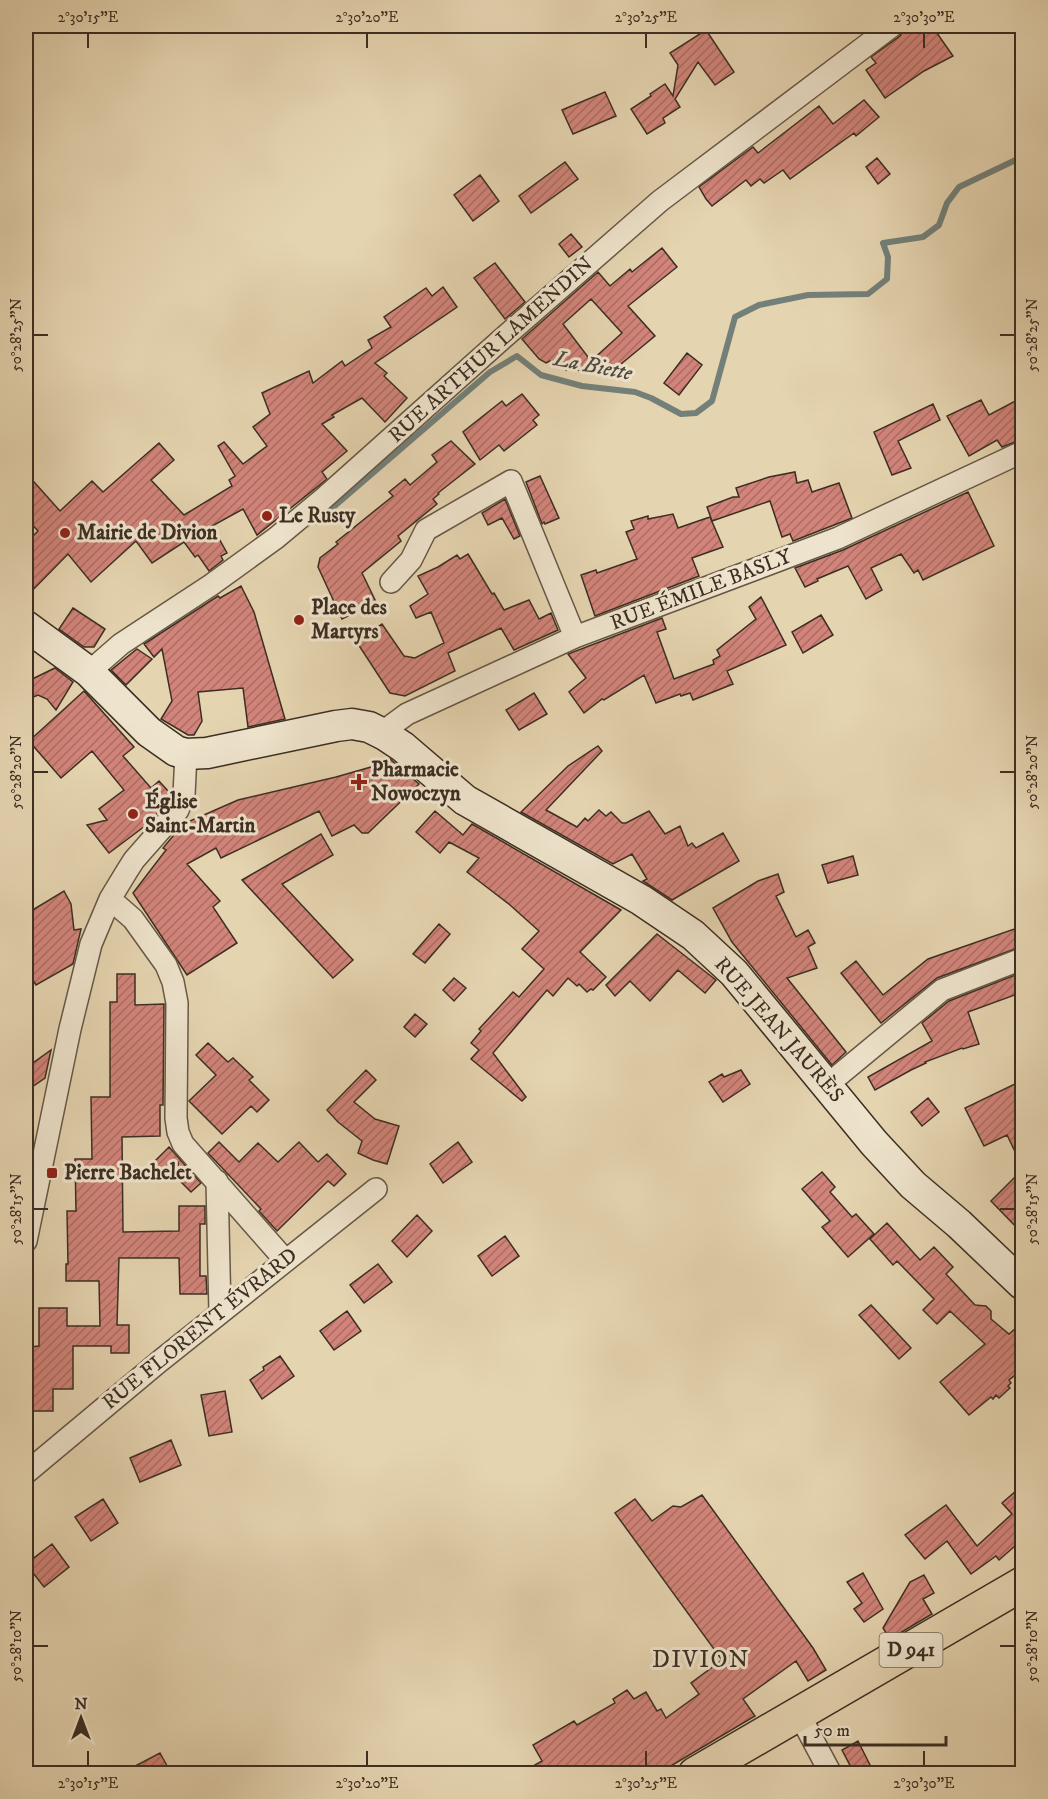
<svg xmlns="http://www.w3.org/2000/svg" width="1048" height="1799" viewBox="0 0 1048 1799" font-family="'IM FELL DW Pica',serif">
<defs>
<pattern id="building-hatch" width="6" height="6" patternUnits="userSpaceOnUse" patternTransform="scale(1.5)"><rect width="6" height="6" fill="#d2847a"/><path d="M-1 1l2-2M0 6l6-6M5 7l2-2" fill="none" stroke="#ac6c64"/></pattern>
</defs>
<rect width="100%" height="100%" fill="#e5d4b0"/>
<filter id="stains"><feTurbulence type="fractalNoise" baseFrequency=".00333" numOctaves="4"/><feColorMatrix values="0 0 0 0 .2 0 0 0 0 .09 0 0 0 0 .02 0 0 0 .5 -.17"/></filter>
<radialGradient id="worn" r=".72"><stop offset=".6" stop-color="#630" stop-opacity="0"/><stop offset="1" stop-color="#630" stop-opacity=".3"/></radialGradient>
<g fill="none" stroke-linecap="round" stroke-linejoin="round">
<!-- stream -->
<path stroke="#73807a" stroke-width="6" d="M316,522L490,372L517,356L541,375L582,386L635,392L651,398L681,414L696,413L712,401L735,317L759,305L808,295L868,294L887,279L888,257L883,243L923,237L939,225L947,203L959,187L1022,157"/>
</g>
<!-- building -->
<path fill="url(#building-hatch)" stroke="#3c2e22" stroke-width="1.5" fill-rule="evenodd" d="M905,26H932L953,56L924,71L885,98L866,70L876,63L871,57L900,36Z
M706,30L734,72L715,85L698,62L675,99L680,107L663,118L665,123L647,134L631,109L651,96L650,94L665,84L673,96L678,65L670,53Z
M605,92L616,116L573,134L562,110Z
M864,100L879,117L856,136L854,133L790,179L783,170L764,183L760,179L751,186L746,180L712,206L706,199L699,187L753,147L758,153L819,106L833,124Z
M877,158L890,174L878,184L866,167Z
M565,162L578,179L531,213L519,196Z
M480,175L499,201L473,221L454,195Z
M571,234L582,247L569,257L559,244Z
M662,248L677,267L628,306L655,336L615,369L611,364L601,374L570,369L568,367L566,370L560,364L556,367L550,361L546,363L539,359L522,339L598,272L610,286L630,269L632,272ZM591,299L622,333L591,361L563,324Z
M495,263L525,302L505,319L474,278Z
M443,287L457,307L375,363L387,373L384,376L407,398L385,422L362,398L332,415L334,417L322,424L347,451L322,472L327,479L257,535L243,509L212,526L227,553L221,556L223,560L209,571L198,555L195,557L184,542L152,563L136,541L91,582L68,554L26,597V543L38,531L26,518V473L60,511L92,481L103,492L159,443L174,460L151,480L184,515L232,486L229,480L235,476L218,446L224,442L243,464L267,446L253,427L270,414L262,393L309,371L313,383L342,361L345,366L372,348L368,340L391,327L384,317L426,288L432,296Z
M687,353L702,365L679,395L664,383Z
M522,394L539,415L533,420L537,425L504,451L499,445L480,460L463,432L502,401L506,406Z
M1023,397V439L1002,447L997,440L969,456L947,416L981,400L989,415Z
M933,404L940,420L898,441L911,468L892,475L874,432Z
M451,441L475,464L438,493L439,494L433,499L437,504L398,536L401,541L362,573L376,602L342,619L318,567L320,558L338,544L336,542L393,496L389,492L405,479L410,485L437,462L432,455Z
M795,472L797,483L808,480L812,492L839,483L852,518L793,541L790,534L782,537L770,501L712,521L707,507L733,497H739L736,488L769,477Z
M540,476L559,518L545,524L544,522L542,524L526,482Z
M968,492L994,546L923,580L918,570L914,573L901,554L871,568L882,590L866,599L848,566L817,579L818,581L805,587L795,568L843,550Z
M505,499L520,536L514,539L502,518L488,525L482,513Z
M673,514L678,528L710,517L723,547L692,558L699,576L595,616L581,575L596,570L597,573L637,559L626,532L634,529L631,521L648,516V519Z
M468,554L492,594L494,593L504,610L529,600L539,619L551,613L558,630L514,650L501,628L448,653L455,671L405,696L390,693L356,641L382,624L404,656L415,658L444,643L431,612L416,618L410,606L428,594L418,576L438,567L457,555L460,559Z
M241,586L254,612L285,719L248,727L243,688L198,692L202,721L194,735H188L161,719L172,701L162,649L154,657L144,644L218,596L220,598Z
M761,597L786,645L727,671L733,684L693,700L690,693L681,696L680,694L656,703L644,675L604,700L602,699L584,713L569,692L586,678L568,654L662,618L666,629L657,632L674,679L714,664L713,660L720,656L717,650L756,619L749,607Z
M73,608L105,629L94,647H84L59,629Z
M821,615L833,635L803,653L792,632Z
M137,649L152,659L126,685L111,670Z
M55,668L73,682L56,710L47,699L38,695L26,700V682Z
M84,691L134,747L123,756L151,788L159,781L169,792V795L161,801L164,806L149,823L109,853L87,825L107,820L99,809L124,790L92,751L61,778L29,741Z
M534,693L547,714L519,730L506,710Z
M598,746L602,751L546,810L577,827L585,818L588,821L599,810L606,816L611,812L622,823H626L649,811L665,834L680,826L688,846L692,843L696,848L723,833L739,861L672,900L643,881L647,879L632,854L613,864L521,812L568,766Z
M389,758L419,784L368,833H362L354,825L332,836L319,811L221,858L216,848L187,864L220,901L213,907L237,943L187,975L133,893L166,850L163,848L183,824L238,800L336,777L371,767Z
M435,811L463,835L472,824L621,910L580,952L606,977L593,990L591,989L587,992L579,984L577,986L568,978L553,996L547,990L493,1053L526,1097L522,1101L471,1059L479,1050L471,1043L481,1031L479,1029L513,992L519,997L544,969L522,949L539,931L510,905L467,872L479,858L449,842L440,853L416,832Z
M321,834L333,855L282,884L353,960L333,978L242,880Z
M853,856L858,875L828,883L822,865Z
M778,874L784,892L776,896L796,937L808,930L815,943L808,947L817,968L787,978L846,1052L832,1065L732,942L713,908L758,881Z
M64,891L71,904L74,930L81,929L73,964L36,985L26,969V914Z
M439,924L450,934L425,963L413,954Z
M1023,926V946L937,978L881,1023L841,973L856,961L883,995L928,959Z
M657,934L716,980L705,993L678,970L650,1001L630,981L615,996L606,985Z
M1023,972V992L968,1012L979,1044L963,1049L962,1048L925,1062L926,1063L911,1070L875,1090L868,1077L932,1041L922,1023L949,1001Z
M117,974H135V1005L164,1004L163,1105H160V1136L122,1137L123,1232L179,1231V1206H205V1224H200V1276H206L207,1294H180L179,1258H119L117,1325H129V1353H111V1346H73V1389H53V1411H26V1394L31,1393L30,1347L39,1346V1308H67V1326H100L99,1281H66V1264H68L67,1211H76L75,1159H92L91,1097H110V1002H117Z
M454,978L466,988L454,1001L443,990Z
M415,1014L427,1024L415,1037L404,1027Z
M208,1043L228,1062L233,1058L253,1077L249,1080L269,1100L257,1112L251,1106L222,1134L189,1101L216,1075L196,1055Z
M51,1050L45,1078L26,1091V1068Z
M366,1070L376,1080L354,1102L375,1119L399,1126L387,1164L373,1160L358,1153L362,1141L338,1122L327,1110Z
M741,1070L750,1084L723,1102L709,1082L722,1074L724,1077Z
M1017,1083L1023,1095V1168L1007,1135L984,1146L965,1108Z
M928,1098L939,1112L922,1126L911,1112Z
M219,1142L239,1162L258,1143L278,1162L299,1142L318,1162L327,1154L346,1174L334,1186L328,1181L277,1231L259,1211L261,1209L208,1153Z
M458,1142L472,1162L443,1183L430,1164Z
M169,1147L201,1183L191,1192L178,1179V1163L161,1179L149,1167Z
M1023,1169V1234L991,1201Z
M822,1172L835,1187L830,1192L852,1217L856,1214L874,1234L848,1257L822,1227L830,1221L802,1189Z
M417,1215L432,1231L407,1257L392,1241Z
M887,1223L920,1260L934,1247L953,1267L946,1274L975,1305L986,1306L991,1311V1319L1009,1334L1023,1322V1369L1009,1380L1011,1383L1008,1386L1010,1388L999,1398L996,1395L993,1399L991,1397L969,1415L940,1382L985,1344L950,1311L937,1324L923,1310L934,1299L897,1261L893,1265L870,1239Z
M505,1236L519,1256L492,1276L478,1256Z
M378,1264L392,1282L364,1303L350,1285Z
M871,1305L911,1348L899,1359L859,1315Z
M347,1311L361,1331L334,1350L320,1331Z
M280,1356L294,1376L262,1399L250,1380L264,1370L263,1367Z
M225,1391L232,1432L209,1436L201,1395Z
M171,1440L181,1465L140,1482L130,1458Z
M1023,1485V1539L999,1560L996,1556L971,1574L947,1541L925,1559L905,1535L946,1505L977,1546L1012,1514L1002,1503Z
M702,1495L813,1648L826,1670L808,1681L796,1661L743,1699L755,1716L659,1773H521L542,1761L533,1745L574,1721L577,1725L615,1703L613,1699L627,1690L634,1699L646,1692L657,1711L661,1709L666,1718L699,1694L691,1683L722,1660L615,1513L635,1499L652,1521L673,1506L681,1507Z
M103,1499L118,1523L91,1541L75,1517Z
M52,1544L69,1567L44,1587L26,1564Z
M863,1573L883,1609L864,1622L854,1609L862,1603L847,1582Z
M924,1575L934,1593L923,1599L932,1614L890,1639L883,1628L910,1582Z
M858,1741L874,1773H854L842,1750Z
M160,1753L171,1773H122Z"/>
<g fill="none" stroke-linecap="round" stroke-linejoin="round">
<defs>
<path id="minor" d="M391,582L411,560L426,530L511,481L575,637
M89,672L121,644L211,585L276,538L324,498L502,339L660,201L892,26
M385,735L392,725L407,714L575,637L838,538L1022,452
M110,899L133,919L166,965L173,982L177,1003L176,1118L178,1132L183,1144L285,1260
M827,1085L942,990L1022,959
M217,1181L220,1313
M26,1241L70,1029L91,944L110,899L127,871L134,860L178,810L184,795L186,754
M26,1473L160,1361L376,1189
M799,1714L831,1774"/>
<path id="secondary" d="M26,626L89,672L149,732L176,751L186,754L207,753L336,726L352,724L369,727L385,735L403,747L465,800L641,900L693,935L734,973L874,1143L913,1185L959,1224L1022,1284"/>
<path id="primary" d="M695,1774L1022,1584"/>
</defs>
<!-- minor casing -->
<use href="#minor" stroke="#665846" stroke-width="24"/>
<!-- secondary casing -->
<use href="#secondary" stroke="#3c2e22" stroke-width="33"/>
<!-- primary casing -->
<use href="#primary" stroke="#3c2e22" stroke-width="36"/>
<!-- minor -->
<use href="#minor" stroke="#eee3cc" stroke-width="21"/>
<!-- secondary -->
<use href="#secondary" stroke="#eee3cc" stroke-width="30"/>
<!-- primary -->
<use href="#primary" stroke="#e5d4b0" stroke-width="33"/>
</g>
<!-- ticks -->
<path fill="none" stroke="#3c2e22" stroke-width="2" d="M88,33V48M367,33V48M646,33V48M924,33V48M33,335H48M1000,335H1015M33,772H48M1000,772H1015M33,1209H48M1000,1209H1015M33,1646H48M1000,1646H1015M88,1751V1766M367,1751V1766M646,1751V1766M924,1751V1766"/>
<!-- markers -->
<g fill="#8f2418" stroke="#eee3cc" stroke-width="2">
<circle cx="267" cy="516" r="6"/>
<circle cx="65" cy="533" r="6"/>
<circle cx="299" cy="620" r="6"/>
<path d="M356 773h6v6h6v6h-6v6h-6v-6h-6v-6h6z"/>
<circle cx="133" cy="814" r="6"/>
<rect x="46" y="1167" width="12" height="12" rx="3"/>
</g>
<g text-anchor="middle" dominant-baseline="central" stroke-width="6" stroke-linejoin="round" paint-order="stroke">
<!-- shield labels -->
<rect fill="#eee3cc" stroke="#716455" stroke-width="1.5" x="879.5" y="1633" width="63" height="34" rx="4.5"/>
<g font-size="20" font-weight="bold" fill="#3c2e22">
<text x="911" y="1650">D 941</text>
</g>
<!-- street labels -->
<g font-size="21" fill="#3c2e22" stroke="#eee3cc">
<text transform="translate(491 350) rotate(-42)">RUE ARTHUR LAMENDIN</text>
<text transform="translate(701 590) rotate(-21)">RUE ÉMILE BASLY</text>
<text transform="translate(779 1030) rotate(49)">RUE JEAN JAURÈS</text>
<text transform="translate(200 1329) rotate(-39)">RUE FLORENT ÉVRARD</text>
</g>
<!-- poi labels -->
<g font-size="21" font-weight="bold" fill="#3c2e22" stroke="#eee3cc" text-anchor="start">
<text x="279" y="516">Le Rusty</text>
<text x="77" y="533">Mairie de Divion</text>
<text x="311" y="608">Place des<tspan x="311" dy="24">Martyrs</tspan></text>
<text x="371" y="770">Pharmacie<tspan x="371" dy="24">Nowoczyn</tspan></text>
<text x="145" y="802">Église<tspan x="145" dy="24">Saint-Martin</tspan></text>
<text x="64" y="1173">Pierre Bachelet</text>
</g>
<!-- water labels -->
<g font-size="22" font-style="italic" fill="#4e493f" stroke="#eee3cc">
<text transform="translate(593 366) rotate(11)">La Biette</text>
</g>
<!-- quarter labels -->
<g font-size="24" letter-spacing="1.5" fill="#3c2e22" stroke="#eee3cc">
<text x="701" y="1660">DIVION</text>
</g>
</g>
<!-- margin -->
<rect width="1048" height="1799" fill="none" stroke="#e5d4b0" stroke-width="66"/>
<!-- north arrow -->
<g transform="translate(81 1718)" stroke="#eee3cc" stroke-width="4.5" paint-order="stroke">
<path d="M0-4.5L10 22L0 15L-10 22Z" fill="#3c2e22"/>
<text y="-9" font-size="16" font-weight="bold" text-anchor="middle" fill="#3c2e22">N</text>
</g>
<!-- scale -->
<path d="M805 1736v9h141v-9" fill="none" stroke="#3c2e22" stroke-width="3"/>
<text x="814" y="1736" font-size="18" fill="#3c2e22" stroke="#eee3cc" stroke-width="4.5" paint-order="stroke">50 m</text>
<rect x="33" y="33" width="982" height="1733" fill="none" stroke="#3c2e22" stroke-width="2"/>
<g font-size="15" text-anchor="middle" fill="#3c2e22">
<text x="88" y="22">2°30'15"E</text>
<text x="367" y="22">2°30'20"E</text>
<text x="646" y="22">2°30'25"E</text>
<text x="924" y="22">2°30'30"E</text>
<text transform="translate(16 335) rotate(-90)" y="5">50°28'25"N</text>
<text transform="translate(1032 335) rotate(-90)" y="5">50°28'25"N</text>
<text transform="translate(16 772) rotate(-90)" y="5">50°28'20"N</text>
<text transform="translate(1032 772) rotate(-90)" y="5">50°28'20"N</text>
<text transform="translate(16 1209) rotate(-90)" y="5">50°28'15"N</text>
<text transform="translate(1032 1209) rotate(-90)" y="5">50°28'15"N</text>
<text transform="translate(16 1646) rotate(-90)" y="5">50°28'10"N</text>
<text transform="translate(1032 1646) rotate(-90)" y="5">50°28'10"N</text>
<text x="88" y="1788">2°30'15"E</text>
<text x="367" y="1788">2°30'20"E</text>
<text x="646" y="1788">2°30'25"E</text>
<text x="924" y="1788">2°30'30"E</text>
</g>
<rect width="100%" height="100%" filter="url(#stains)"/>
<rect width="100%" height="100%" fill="url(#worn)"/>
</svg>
